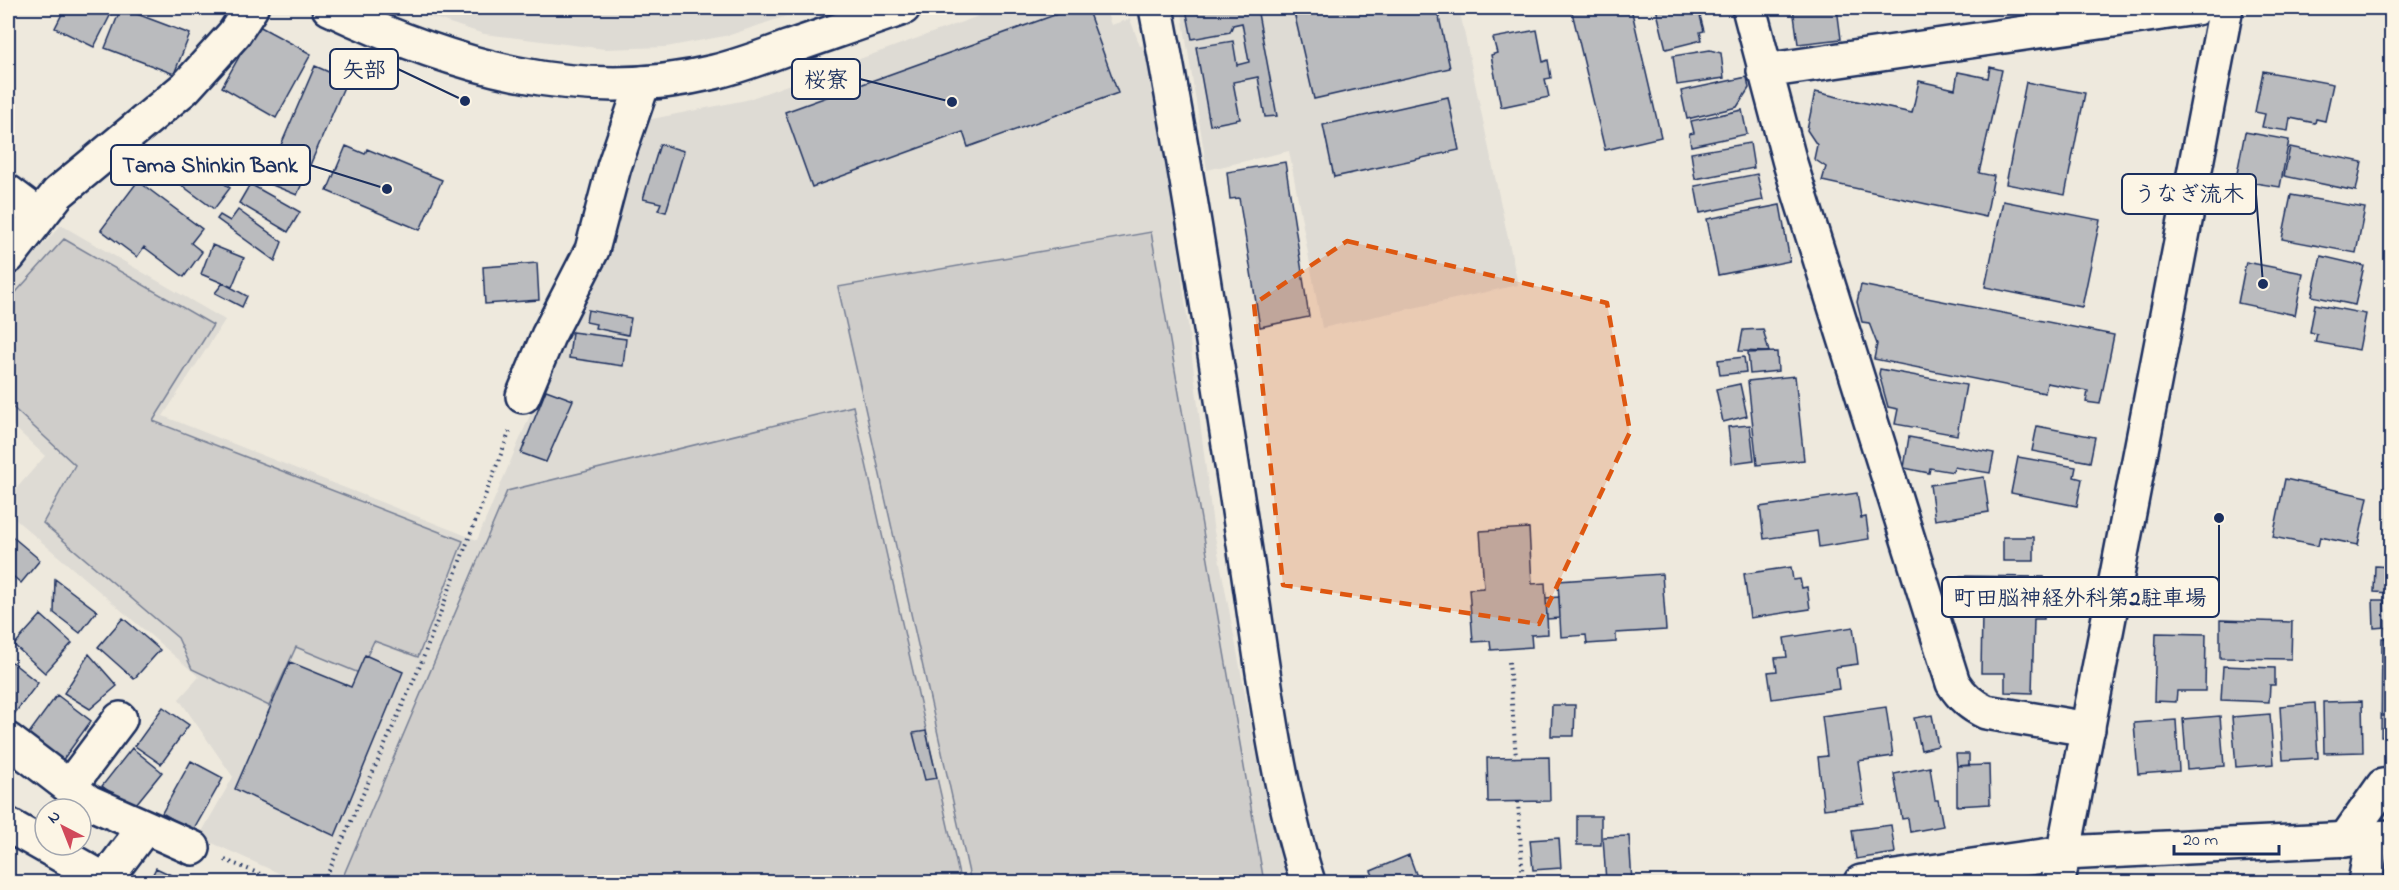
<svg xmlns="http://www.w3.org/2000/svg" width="2399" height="890" viewBox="0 0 2399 890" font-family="'Indie Flower','Klee One',sans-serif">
<rect width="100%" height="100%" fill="#eee9dd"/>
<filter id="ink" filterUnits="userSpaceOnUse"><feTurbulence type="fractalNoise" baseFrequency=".0167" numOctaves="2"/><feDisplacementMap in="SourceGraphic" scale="12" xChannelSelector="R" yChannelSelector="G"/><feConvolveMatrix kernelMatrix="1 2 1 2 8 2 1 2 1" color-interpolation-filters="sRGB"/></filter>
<g filter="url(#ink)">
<!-- built -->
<path fill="#dedbd4" d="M410,8H810L730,35L666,47L605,49L484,34L431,17Z
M1001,8H1105L1111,25L1130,19L1140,46L1153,43L1213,526L1257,756L1301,882H298L199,837L233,777L179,699L199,677L8,513V498L45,456L8,421V283L61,225L225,320L163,416L477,540L565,333L609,246L647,120L746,100Z
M1181,8H1459L1518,285L1322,328L1289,151L1207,170Z"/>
<!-- green -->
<path fill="#cfcdca" stroke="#757e94" stroke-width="1.5" d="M1151,232L1264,882H971L838,287Z
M64,239L213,325L153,421L463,541L418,657L374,641L359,673L296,647L269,706L192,669L178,638L43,523L75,465L8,403V301Z
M853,406L959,875L955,882H345L342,879L507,491Z"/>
<!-- building -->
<path fill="#babbbe" stroke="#1b2f5e" stroke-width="1.5" d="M65,8H114L94,47L55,28Z
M121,8L190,34L174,74L105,48Z
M1074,8H1087L1118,93L968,147L963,132L812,187L785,112Z
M1195,8H1257L1277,116L1265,117L1258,77L1233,82L1240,119L1210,125L1196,47L1233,41L1237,65L1249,62L1242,23L1233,25L1230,32L1192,39L1186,9Z
M1293,8H1437L1450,68L1314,99Z
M1571,8H1631L1661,137L1605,150Z
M1656,8H1698L1704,31L1700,32L1702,40L1666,49Z
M1793,8H1837L1841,39L1798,44Z
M257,25L311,54L276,118L222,87Z
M1537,30L1543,62L1548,60L1551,78L1545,79L1549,97L1501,107L1491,55L1497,53L1493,38Z
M1710,50L1721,53L1724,78L1677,85L1673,56Z
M315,66L347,80L297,195L265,182Z
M1990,67L2002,70L1979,173L1994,176L1986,217L1822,181L1826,167L1814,159L1817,145L1807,130L1815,92L1912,113L1919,81L1955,89L1958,72L1988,78Z
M2263,71L2333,84L2325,121L2316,119L2315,123L2290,118L2288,131L2262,127L2265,114L2255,112Z
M1747,77L1749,88L1737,107L1687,119L1681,91Z
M2026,82L2085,93L2065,195L2006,184Z
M1448,97L1459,150L1334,177L1323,125Z
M1742,110L1747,134L1691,146L1689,134L1694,133L1691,121Z
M2245,132L2289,140L2280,187L2255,183L2254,188L2235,184Z
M1750,143L1754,168L1695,179L1691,153Z
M660,144L684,151L666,212L658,210L661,203L643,199Z
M346,146L365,154L367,149L442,180L420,230L327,191Z
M2290,147L2362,162L2356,191L2284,176Z
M187,156L230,188L214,209L165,173L175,160L181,164Z
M1285,162L1309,317L1260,327L1239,198L1230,199L1227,172Z
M1757,174L1763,200L1700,213L1695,186Z
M138,181L202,229L191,243L202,252L184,277L144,247L137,257L101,230Z
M250,184L300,212L288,232L239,203Z
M2291,195L2365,208L2356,253L2282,239Z
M2003,201L2100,220L2082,307L1985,287Z
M1780,205L1790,261L1718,275L1707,219Z
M238,210L282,242L275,261L217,219L220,215L230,221Z
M212,245L244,258L232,287L201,274Z
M2321,256L2364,266L2355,305L2312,296Z
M2246,262L2303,273L2295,315L2238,303Z
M537,263L539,300L485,304L483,267Z
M223,283L247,296L242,307L215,293Z
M1861,285L2114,335L2100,404L2086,402L2088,391L2047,383L2045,393L1874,359L1877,344L1869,323L1862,322L1857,302Z
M2315,304L2366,314L2359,350L2315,342L2317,334L2310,332Z
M588,310L631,318L628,335L595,328L596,324L586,322Z
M1763,329L1769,352L1739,351L1743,330Z
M572,332L626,339L623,366L569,358Z
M1777,352L1778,371L1750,374L1748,353Z
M1744,357L1746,372L1720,375L1718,360Z
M1880,369L1966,385L1957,435L1895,424L1898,409L1888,407L1879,374Z
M1795,376L1804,460L1757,465L1748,381Z
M1740,384L1747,416L1723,422L1716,389Z
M546,390L573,400L546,462L521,453Z
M1750,425L1754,460L1732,463L1728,427Z
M2037,426L2095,437L2090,462L2032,451Z
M1909,437L1994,453L1990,473L1954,467L1953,472L1930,468L1929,473L1904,468Z
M2018,457L2076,467L2074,477L2082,479L2077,506L2011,493Z
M1984,477L1989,512L1935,520L1930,485Z
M2285,479L2368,497L2358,545L2320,537L2318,546L2273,537Z
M1857,493L1861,518L1866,517L1869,539L1819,547L1817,531L1764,539L1760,507Z
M1529,528L1532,584L1545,583L1548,634L1531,635L1532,647L1491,650L1490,641L1473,642L1469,589L1484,588L1480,531Z
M8,533L40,560L21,583L8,572Z
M2003,537H2034V561H2003Z
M2375,566L2391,567L2390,593L2374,592Z
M1791,567L1793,580L1800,579L1802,588L1807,587L1810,609L1750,618L1744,574Z
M1662,574L1666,630L1616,633V642L1587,644L1586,635L1561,637L1558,581Z
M1960,576L2044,577V619H2034L2032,693L2005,692V673H1981L1982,612H1959Z
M55,579L97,611L80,633L54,613Z
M1559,597L1560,618L1547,619L1546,598Z
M2373,600H2384L2385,627L2374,628Z
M41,615L72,643L45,673L14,645Z
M123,618L160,650L134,679L98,647Z
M2220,620L2292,622L2291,659L2220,658Z
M1853,627L1858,664L1836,667L1839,689L1772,699L1768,672L1777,671L1775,658L1787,657L1784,638Z
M2156,633L2206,634L2205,691H2177L2176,702L2154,701Z
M2382,638H2392V737H2381Z
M89,654L117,686L90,709L64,693Z
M365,655L403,672L335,836L235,789L290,662L351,687Z
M8,659L38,683L11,718L8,715Z
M2223,666L2275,668V685H2270L2269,702L2221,700Z
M57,695L91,721L62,761L27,736Z
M2362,701L2363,752L2324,753L2323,702Z
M2315,703L2318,758L2283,760L2280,706Z
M1552,705H1575L1574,736H1551Z
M163,707L189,725L161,764L135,746Z
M1886,707L1893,756L1858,761L1864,804L1824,809L1818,757L1827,756L1822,716Z
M2270,714L2274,764L2236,767L2232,717Z
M1932,715L1938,746L1921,750L1914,718Z
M2220,716L2224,766L2187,769L2183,719Z
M2176,720L2179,771L2138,774L2134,723Z
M926,731L937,778L925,780L913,733Z
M132,748L162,772L132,809L102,786Z
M1956,754H1969V765L1957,766Z
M1549,757L1550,801L1488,802L1487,758Z
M191,761L223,778L193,831L162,813Z
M1989,765L1990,804L1957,806V766Z
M1930,767L1935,800H1938L1943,826L1910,832L1908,818L1902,819L1894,774Z
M1577,816H1601V845H1577Z
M1891,825L1895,853L1856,859L1852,830Z
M1629,836L1632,882H1606L1603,837Z
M1559,838L1561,868L1533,870L1530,840Z
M1409,855L1419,882H1376L1371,871Z
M156,868L186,882H149Z"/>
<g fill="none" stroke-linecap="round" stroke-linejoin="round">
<defs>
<path id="minor" d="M1156,8C1190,186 1217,365 1244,544C1262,657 1273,774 1308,882
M1749,8L1790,163L1953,683C1962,697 1971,705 1986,712L2088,729
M1764,71L2196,8
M8,192L40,216
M8,257L58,193L185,88L234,34L251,8
M523,396L548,336L592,250L614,167L643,83
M8,740L89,802L193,848
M69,787L120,719
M8,825L105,880L145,827
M2345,840L2383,786L2392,785
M1861,882L2064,853
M2365,882L2373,838"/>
<path id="tertiary" d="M2064,853L2392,837
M2058,882L2226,8"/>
<path id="primary" d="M329,8C450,65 579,105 714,72C739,66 763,57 787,48C826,35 864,21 903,8"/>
</defs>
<!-- minor casing -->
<use href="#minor" stroke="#1b2f5e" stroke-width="38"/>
<!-- tertiary casing -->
<use href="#tertiary" stroke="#1b2f5e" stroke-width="38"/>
<!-- primary casing -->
<use href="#primary" stroke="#1b2f5e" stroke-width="38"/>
<!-- path -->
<path stroke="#1b2f5e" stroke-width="4" stroke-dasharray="1.5 4.5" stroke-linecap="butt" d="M1509,662L1516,758
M1518,802L1523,882
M225,860L280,882
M324,882L420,666L511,428"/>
<!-- minor -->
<use href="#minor" stroke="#fcf5e5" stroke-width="33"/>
<!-- tertiary -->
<use href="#tertiary" stroke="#fcf5e5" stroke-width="33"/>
<!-- primary -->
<use href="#primary" stroke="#fcf5e5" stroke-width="33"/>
</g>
</g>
<!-- marked area -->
<path fill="#de5710" fill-opacity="0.2" stroke="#de5710" stroke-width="4.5" stroke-dasharray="12 8" stroke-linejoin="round" d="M1347,241L1607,303L1630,432L1539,624L1283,585L1254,304Z"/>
<!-- callouts -->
<path fill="none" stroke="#1b2f5e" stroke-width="2" d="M465 101L398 69M952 102L860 79M387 189L310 165M2263 284L2256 194M2219 518L2219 597"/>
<g fill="#1b2f5e" stroke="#fcf5e5" stroke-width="2">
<circle cx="465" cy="101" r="6"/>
<circle cx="952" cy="102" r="6"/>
<circle cx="387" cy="189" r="6"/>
<circle cx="2263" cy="284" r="6"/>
<circle cx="2219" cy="518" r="6"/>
</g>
<g fill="#fcf5e5" stroke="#1b2f5e" stroke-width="2">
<rect x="330" y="49" width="68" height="40" rx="6"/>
<rect x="792" y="59" width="68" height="40" rx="6"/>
<rect x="111" y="145" width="199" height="40" rx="6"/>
<rect x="2122" y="174" width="134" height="40" rx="6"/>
<rect x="1942" y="577" width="277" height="40" rx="6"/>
</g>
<g font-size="22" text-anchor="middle" font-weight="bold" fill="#1b2f5e">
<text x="364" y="77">矢部</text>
<text x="826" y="87">桜寮</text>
<text x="210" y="172">Tama Shinkin Bank</text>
<text x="2189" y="201">うなぎ流木</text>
<text x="2080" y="605">町田脳神経外科第2駐車場</text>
</g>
<!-- margin -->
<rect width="2399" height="890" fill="none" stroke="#fcf5e5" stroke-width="30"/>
<rect x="15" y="15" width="2369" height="860" fill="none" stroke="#1b2f5e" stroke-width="2" filter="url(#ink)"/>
<!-- north arrow -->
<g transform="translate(63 827) rotate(318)"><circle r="28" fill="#fcf5e5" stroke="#a2a6af" stroke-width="1.5"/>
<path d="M0-4.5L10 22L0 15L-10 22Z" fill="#d1495b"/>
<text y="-9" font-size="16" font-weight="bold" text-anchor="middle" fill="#1b2f5e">N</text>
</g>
<!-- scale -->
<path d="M2174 845v9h105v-9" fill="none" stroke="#1b2f5e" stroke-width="3"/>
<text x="2183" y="845" font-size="18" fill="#1b2f5e" stroke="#fcf5e5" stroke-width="4.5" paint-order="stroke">20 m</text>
</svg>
